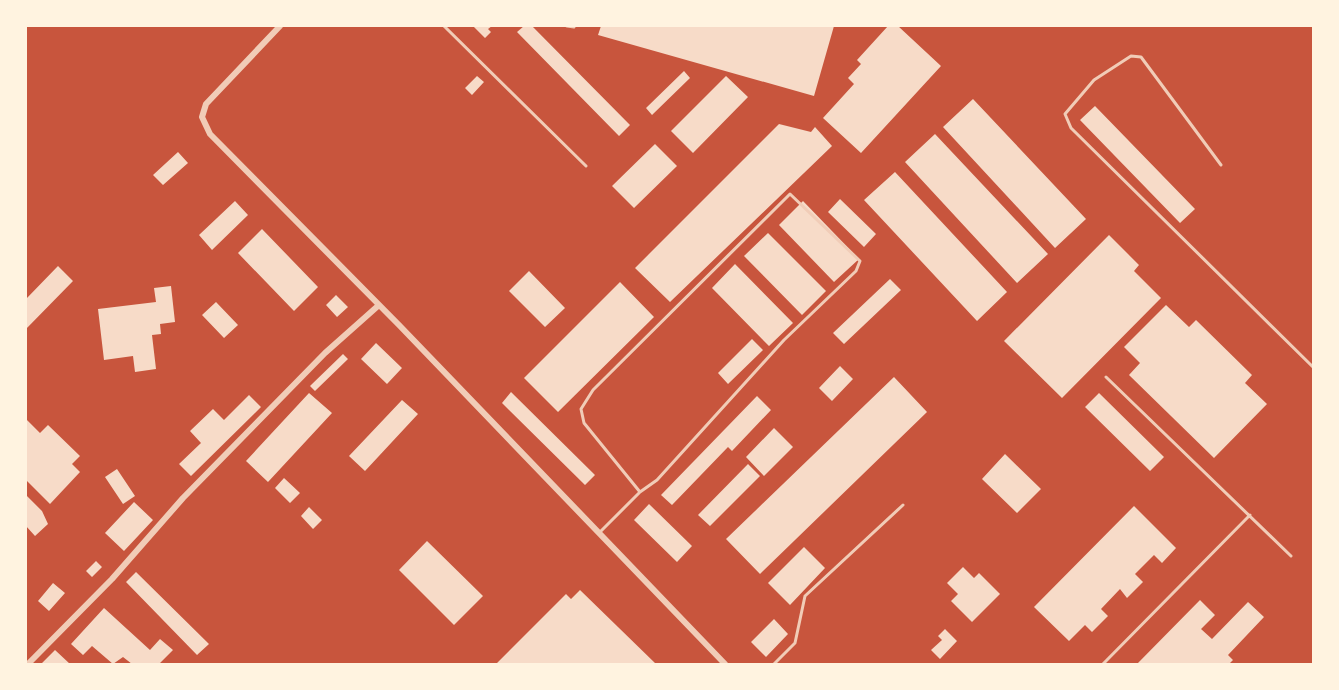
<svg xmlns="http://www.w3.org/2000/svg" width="1339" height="690" viewBox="0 0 1339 690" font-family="'Nunito Sans',sans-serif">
<rect width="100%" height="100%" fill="#c8553d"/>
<!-- building -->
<path fill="#f7dbc8" d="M473,26H492L488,29L491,32L485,38Z
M524,26H532L630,125L619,136L517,32Z
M601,26H834L814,96L598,35Z
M888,26H898L941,66L861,153L823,118L854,84L848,78L861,64L857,60Z
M684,71L690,78L652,115L646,108Z
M477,76L484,82L472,95L465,88Z
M726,76L748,97L693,153L671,131Z
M973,99L1086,219L1055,248L943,127Z
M1095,106L1195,209L1180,223L1080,120Z
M779,124L811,132L815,127L832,146L670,302L635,268Z
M935,134L1048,254L1017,283L905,162Z
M655,144L677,166L634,208L612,186Z
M178,152L188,163L163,185L153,175Z
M895,172L1007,292L977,321L864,200Z
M840,199L876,234L864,247L828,212Z
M235,201L248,215L212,250L199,235Z
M803,201L859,259L834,282L779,225Z
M262,229L318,287L294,311L238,253Z
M768,233L826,291L802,315L744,256Z
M1109,235L1139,265L1134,271L1161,298L1062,398L1004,341Z
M735,264L793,323L769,346L712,288Z
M58,266L73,281L26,329V299Z
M529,271L565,308L545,327L509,291Z
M890,279L901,290L844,344L833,333Z
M620,282L654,317L558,412L524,378Z
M171,286L175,322L160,324L161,334L152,335L156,369L135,372L133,356L104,360L98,309L156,302L154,288Z
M336,295L348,307L337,317L326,305Z
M216,302L238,325L224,338L202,315Z
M1166,305L1189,327L1196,320L1252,375L1245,383L1267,404L1214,458L1129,375L1140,363L1124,347Z
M752,339L763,350L728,384L718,373Z
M376,343L402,368L387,384L361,359Z
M343,354L348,359L315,391L310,386Z
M840,366L853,379L832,401L819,388Z
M894,377L927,412L760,574L726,539Z
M511,392L595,475L585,485L502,403Z
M309,393L332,413L268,482L246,461Z
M1099,393L1164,457L1150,471L1085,407Z
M249,395L261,407L191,476L179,464L201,443L190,431L213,409L224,420Z
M757,396L771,410L732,451L728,447L672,505L661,495Z
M402,400L418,414L365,471L349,456Z
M26,419L40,433L48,425L80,456L72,464L80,472L50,504L26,480Z
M774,428L793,447L764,476L746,457Z
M1005,454L1041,489L1017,513L982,479Z
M748,464L760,476L710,526L698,515Z
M117,469L135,496L123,504L105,477Z
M284,478L300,493L290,503L275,488Z
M26,495L42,511L48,524L35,536L26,526Z
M134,502L153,520L124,551L105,533Z
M649,504L692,546L677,562L634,520Z
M1134,506L1176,548L1162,563L1154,555L1135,574L1143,582L1127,598L1120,589L1101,609L1108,616L1092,632L1085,625L1069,641L1034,607Z
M309,507L322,520L313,529L301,516Z
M427,541L483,596L454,625L399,570Z
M804,547L825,568L790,605L768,583Z
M96,561L102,567L92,577L86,571Z
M963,567L974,578L979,573L1000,594L972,622L951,601L958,594L947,583Z
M136,572L209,644L197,655L126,582Z
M53,583L65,593L49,611L38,601Z
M580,590L656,664H496L566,594L571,599Z
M1200,600L1215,615L1201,629L1212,639L1248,602L1264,617L1228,655L1233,660L1229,664H1137Z
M104,608L150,650L160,639L173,650L159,664H132L123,657L113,664L92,646L83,655L71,644Z
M774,619L788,634L766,657L751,642Z
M945,629L957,641L940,659L931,650L942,640L938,636Z
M55,650L70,664H41Z"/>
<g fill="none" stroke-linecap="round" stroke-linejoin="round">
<!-- service -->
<path stroke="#f1ccb7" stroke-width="3" d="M444,26L586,166
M567,26L574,27
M1221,165L1141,57L1131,56L1094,80L1065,114L1071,128L1314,368
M1106,377L1291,556
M599,533L640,492L657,480L784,340L856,271L860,261L790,194L593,390L581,409L584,423L640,492
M774,664L795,643L805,596L903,505
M1103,664L1250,515"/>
<!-- minor -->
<path stroke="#f1ccb7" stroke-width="6" d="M280,26L206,104L202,117L210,134L399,325L725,664
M28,664L112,579L183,498L325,353L379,305"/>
</g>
<!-- border -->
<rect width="1339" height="690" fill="none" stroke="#fff3e0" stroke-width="54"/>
</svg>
